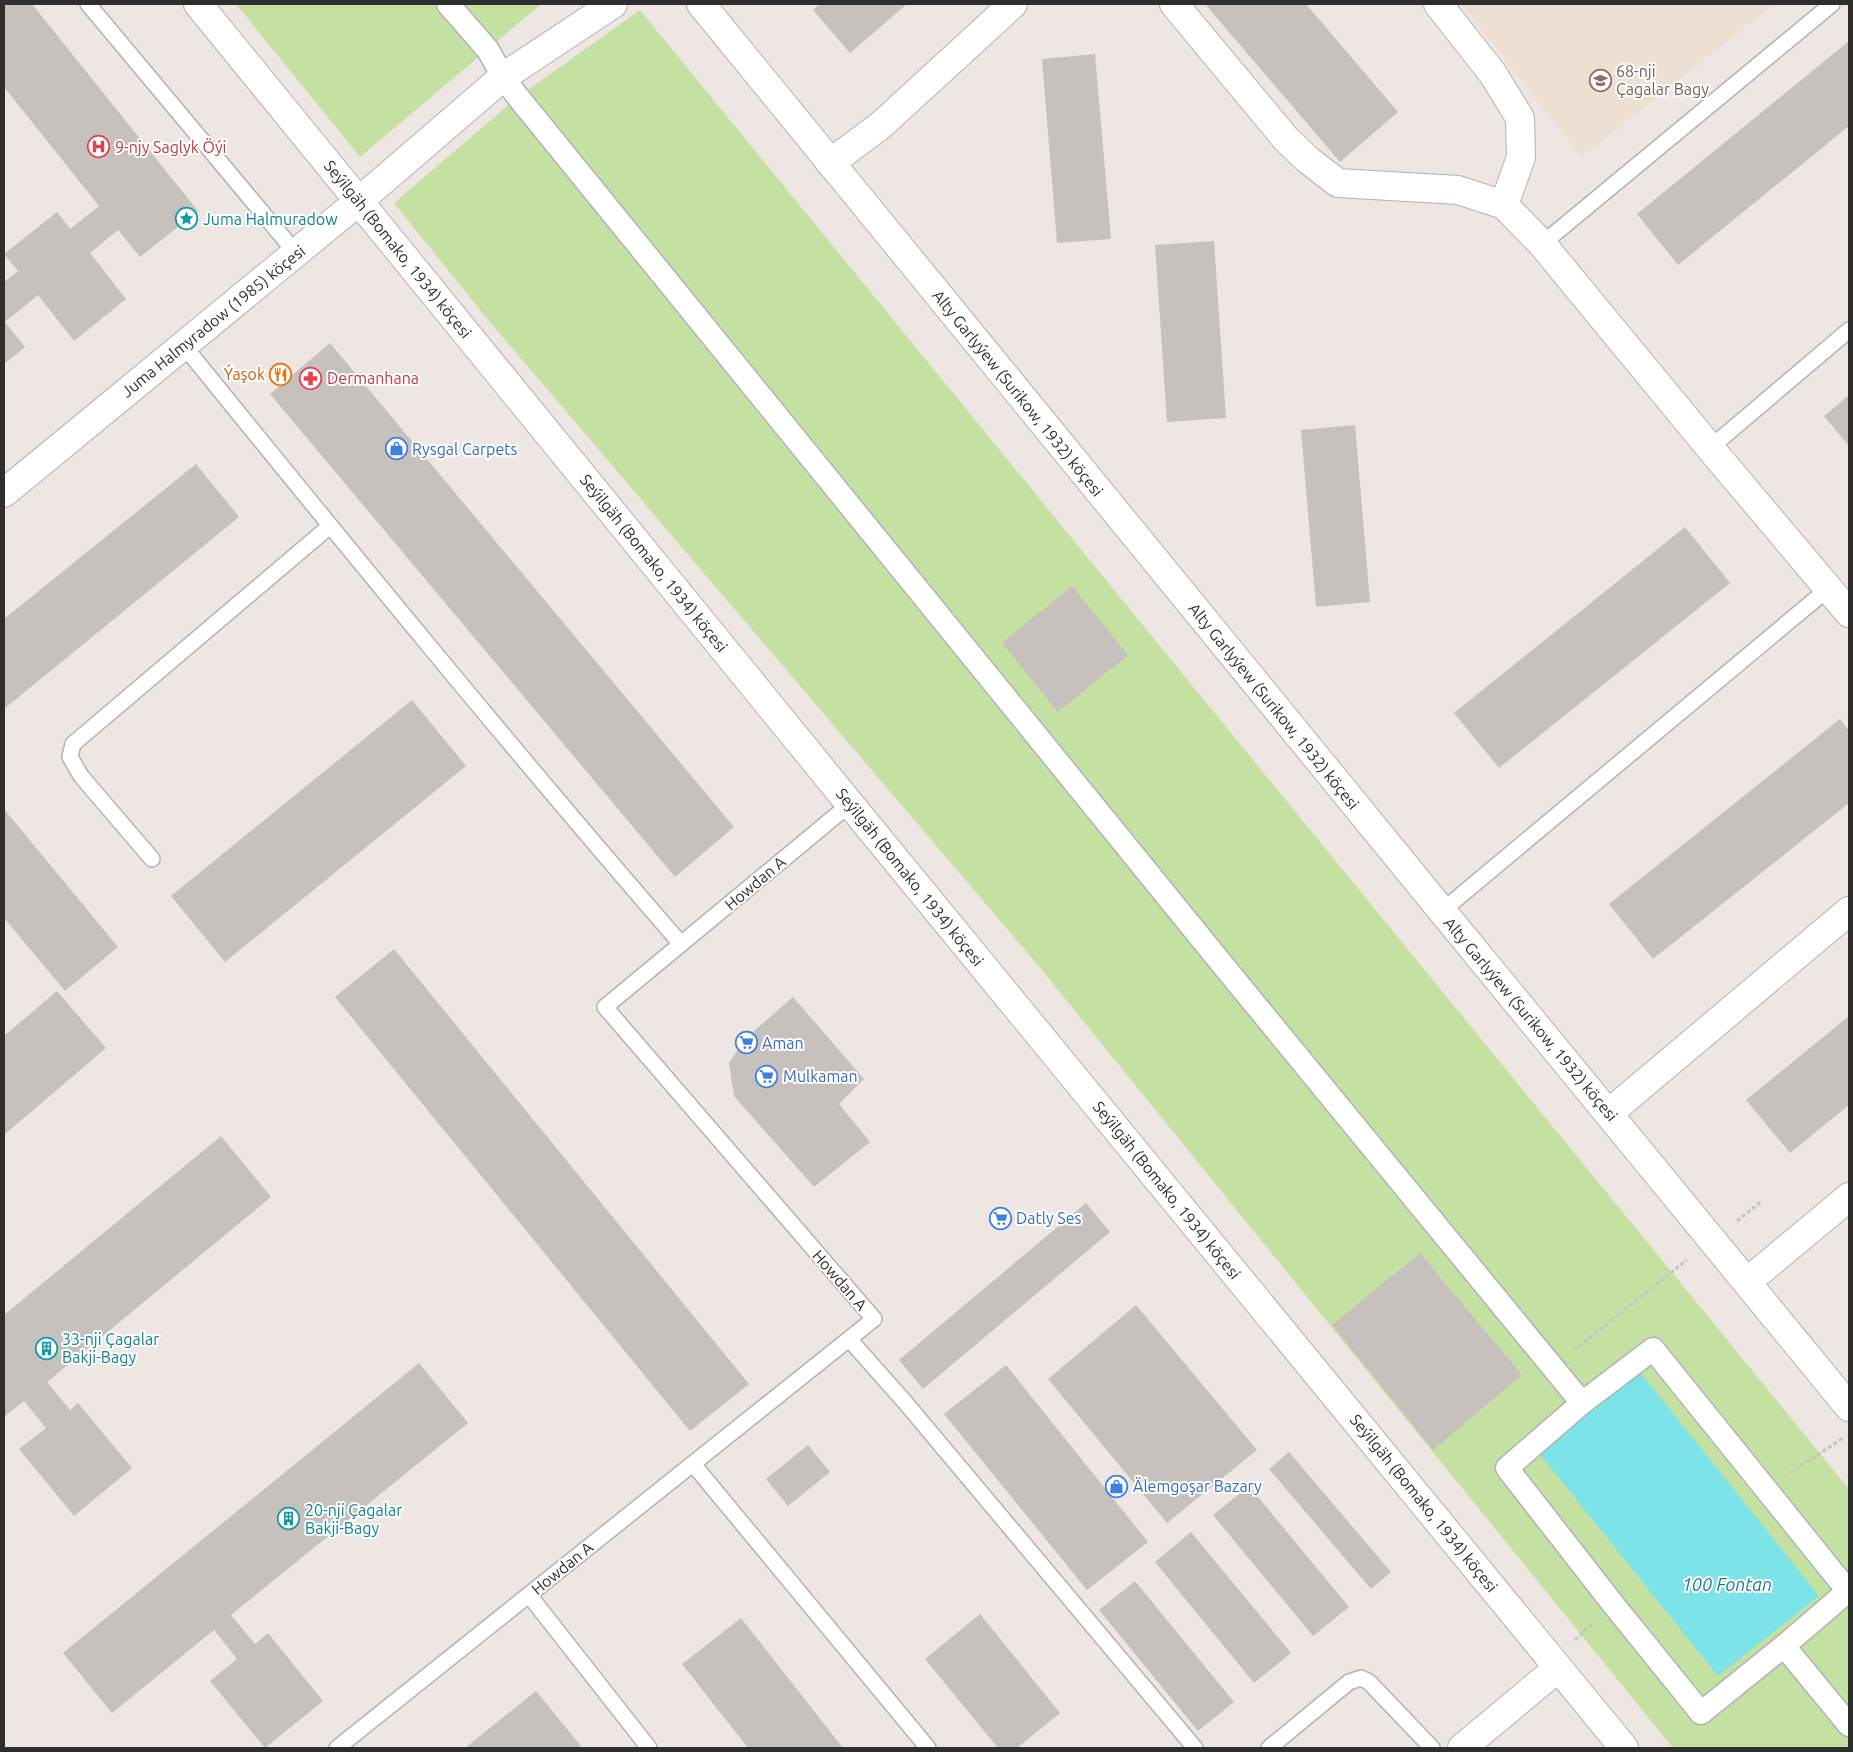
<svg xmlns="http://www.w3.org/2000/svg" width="1853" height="1752" viewBox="0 0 1853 1752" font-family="Ubuntu,sans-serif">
<rect width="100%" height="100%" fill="#eee6e2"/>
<!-- education -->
<path fill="#eedfd3" d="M1461,4H1774L1582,157Z"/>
<!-- green -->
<path fill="#c5e1a2" d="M236,4H541L360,157Z
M640,10L1849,1489V1748H1673L1037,964L489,321L394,203L518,97Z"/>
<!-- water -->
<path fill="#7ce3e9" d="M1640,1372L1819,1596L1718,1676L1539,1453Z"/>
<!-- building -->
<path fill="#c7c1bd" d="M4,4H32L198,211L140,257L118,230L90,253L126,299L74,341L38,295L5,322L25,347L4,364V282L18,271L4,254L57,212L70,229L99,206L4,87Z
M820,4H907L850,53L813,10Z
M1205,4H1306L1398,112L1340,162Z
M1849,41V126L1678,265L1637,214Z
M1095,54L1111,239L1057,243L1042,59Z
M1214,241L1226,418L1167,422L1155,245Z
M330,343L734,827L675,877L270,394Z
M1849,395V446L1824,416Z
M1355,425L1370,602L1316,607L1301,430Z
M196,464L239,517L4,709V619Z
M1685,527L1730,583L1499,768L1454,713Z
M1072,586L1128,655L1058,712L1002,643Z
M412,700L466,766L225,962L171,896Z
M1840,719L1849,731V803L1653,959L1609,904Z
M4,809L118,947L65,991L4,918Z
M394,949L749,1384L690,1431L335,997Z
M57,991L106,1048L4,1135V1036Z
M793,997L864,1079L839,1104L870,1142L814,1187L734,1096L729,1063L745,1039Z
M1849,1016V1105L1790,1153L1746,1100Z
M221,1136L271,1197L47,1382L70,1410L78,1403L132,1468L74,1516L19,1449L46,1428L24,1401L4,1417V1315Z
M1086,1203L1110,1232L923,1389L899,1360Z
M1420,1253L1522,1375L1433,1450L1332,1325Z
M1136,1305L1257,1450L1167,1523L1048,1379Z
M419,1363L468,1423L231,1615L255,1644L268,1633L323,1701L265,1748L210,1681L237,1659L214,1630L112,1713L63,1653Z
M1006,1365L1148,1542L1087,1590L944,1414Z
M808,1445L830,1472L788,1506L766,1479Z
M1289,1452L1391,1572L1371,1589L1269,1469Z
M1249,1486L1349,1607L1313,1636L1213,1515Z
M1191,1532L1291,1653L1254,1683L1155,1562Z
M1135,1581L1234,1702L1198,1731L1099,1610Z
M980,1614L1060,1713L1017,1748H998L925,1659Z
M741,1618L843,1748H748L682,1664Z
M536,1691L581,1746L578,1748H465Z"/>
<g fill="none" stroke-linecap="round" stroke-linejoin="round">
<defs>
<path id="service" d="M88,4L296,253
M1542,244L1832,4
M184,346C347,547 511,748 681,944
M1710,448L1849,330
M152,859L81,776L70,757L73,744L330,526
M1442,911L1829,588
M849,1339L904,1401L1195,1748
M693,1464L928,1748
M529,1595L649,1748
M337,1748L874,1319L605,1007L850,804
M1269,1748L1349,1682L1361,1678L1369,1682L1432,1748"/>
<path id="pedestrian" d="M448,4L488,50L503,77L518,97L1222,964L1582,1403L1507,1468L1613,1604L1701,1713L1784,1646L1848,1591L1653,1349L1582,1403
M1784,1646L1849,1725"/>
<path id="minor" d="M1174,4L1286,139L1308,160L1338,183L1458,190L1504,205L1542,244L1710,448L1849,613
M1438,4L1493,74L1520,118L1521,157L1504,205
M830,163L880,126L1013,4
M4,493L359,201L503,77L613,4
M1609,1113L1849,911
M1747,1282L1849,1197
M1462,1748L1558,1668"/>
<path id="tertiary" d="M198,4L850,804L1624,1748
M701,4L1442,911L1849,1407"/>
</defs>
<!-- service casing -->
<use href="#service" stroke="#aeb3b9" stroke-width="18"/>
<!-- pedestrian casing -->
<use href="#pedestrian" stroke="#aeb3b9" stroke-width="25"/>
<!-- minor casing -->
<use href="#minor" stroke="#aeb3b9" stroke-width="30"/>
<!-- tertiary casing -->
<use href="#tertiary" stroke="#aeb3b9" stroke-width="30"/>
<!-- path -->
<path stroke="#c4c4c4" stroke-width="3" stroke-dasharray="4 2.5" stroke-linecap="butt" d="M1737,1221L1762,1201
M1574,1350L1687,1260
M1790,1473L1843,1438
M1575,1640L1592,1624"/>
<!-- service -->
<use href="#service" stroke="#fff" stroke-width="15"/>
<!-- pedestrian -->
<use href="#pedestrian" stroke="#fff" stroke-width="22"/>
<!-- minor -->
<use href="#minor" stroke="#fff" stroke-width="28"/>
<!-- tertiary -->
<use href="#tertiary" stroke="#fff" stroke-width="28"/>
</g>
<!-- icons -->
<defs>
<symbol id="school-ring" viewBox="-11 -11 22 22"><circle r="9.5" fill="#fff" stroke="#8d6e63" stroke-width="1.5"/><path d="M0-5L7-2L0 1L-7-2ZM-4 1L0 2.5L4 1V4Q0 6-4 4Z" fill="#8d6e63"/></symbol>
<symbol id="hospital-ring" viewBox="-11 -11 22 22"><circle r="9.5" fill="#fff" stroke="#e0444e" stroke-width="1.5"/><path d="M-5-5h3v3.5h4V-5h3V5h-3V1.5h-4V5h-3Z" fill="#e0444e"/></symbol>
<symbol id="sight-ring" viewBox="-11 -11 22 22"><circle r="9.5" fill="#fff" stroke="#0f9aa8" stroke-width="1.5"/><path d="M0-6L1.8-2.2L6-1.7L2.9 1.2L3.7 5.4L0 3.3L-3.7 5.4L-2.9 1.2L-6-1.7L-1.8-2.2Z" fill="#0f9aa8"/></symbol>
<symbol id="restaurant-ring" viewBox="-11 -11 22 22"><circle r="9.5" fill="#fff" stroke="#e8710a" stroke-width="1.5"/><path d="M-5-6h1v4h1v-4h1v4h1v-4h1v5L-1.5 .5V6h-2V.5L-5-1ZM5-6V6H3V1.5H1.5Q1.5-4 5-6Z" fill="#e8710a"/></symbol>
<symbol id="pharmacy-ring" viewBox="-11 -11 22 22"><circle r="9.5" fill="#fff" stroke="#e0444e" stroke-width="1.5"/><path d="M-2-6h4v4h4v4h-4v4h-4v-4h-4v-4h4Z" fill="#e0444e"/></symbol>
<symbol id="shop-ring" viewBox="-11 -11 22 22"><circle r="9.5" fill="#fff" stroke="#3f7fe0" stroke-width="1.5"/><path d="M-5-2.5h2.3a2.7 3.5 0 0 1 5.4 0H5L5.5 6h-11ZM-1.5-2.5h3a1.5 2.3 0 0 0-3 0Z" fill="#3f7fe0"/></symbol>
<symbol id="supermarket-ring" viewBox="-11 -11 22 22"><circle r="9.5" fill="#fff" stroke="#3f7fe0" stroke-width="1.5"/><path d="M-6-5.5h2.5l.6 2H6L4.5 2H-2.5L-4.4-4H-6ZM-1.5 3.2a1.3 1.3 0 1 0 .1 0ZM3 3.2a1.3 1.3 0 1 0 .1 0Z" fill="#3f7fe0"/></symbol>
<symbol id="building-ring" viewBox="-11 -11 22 22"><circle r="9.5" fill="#fff" stroke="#0f9aa8" stroke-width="1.5"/><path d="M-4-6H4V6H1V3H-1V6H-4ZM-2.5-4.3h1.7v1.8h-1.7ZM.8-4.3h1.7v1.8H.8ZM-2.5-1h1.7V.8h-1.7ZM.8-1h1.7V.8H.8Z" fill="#0f9aa8"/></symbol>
</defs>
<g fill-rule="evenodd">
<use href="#school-ring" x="1588" y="68" width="25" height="25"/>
<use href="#hospital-ring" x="86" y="134" width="25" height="25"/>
<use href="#sight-ring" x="174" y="206" width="25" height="25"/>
<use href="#restaurant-ring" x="268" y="362" width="25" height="25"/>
<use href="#pharmacy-ring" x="298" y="366" width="25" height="25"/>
<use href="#shop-ring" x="384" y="436" width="25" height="25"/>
<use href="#supermarket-ring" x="734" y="1030" width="25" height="25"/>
<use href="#supermarket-ring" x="754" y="1064" width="25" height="25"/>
<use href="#supermarket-ring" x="988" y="1206" width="25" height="25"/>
<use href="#building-ring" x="34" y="1336" width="25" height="25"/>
<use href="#shop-ring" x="1104" y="1474" width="25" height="25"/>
<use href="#building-ring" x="276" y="1506" width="25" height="25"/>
</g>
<g text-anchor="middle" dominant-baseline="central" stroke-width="4" stroke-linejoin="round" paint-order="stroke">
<!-- education labels -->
<g font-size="16" fill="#785e54" stroke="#fff" text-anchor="start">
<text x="1616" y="71">68-nji<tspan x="1616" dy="18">Çagalar Bagy</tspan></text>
</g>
<!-- health labels -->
<g font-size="16" fill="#be3a42" stroke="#fff" text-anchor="start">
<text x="115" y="147">9-njy Saglyk Öýi</text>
<text x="327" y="378">Dermanhana</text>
</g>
<!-- culture labels -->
<g font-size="16" fill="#0d838f" stroke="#fff" text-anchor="start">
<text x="203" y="219">Juma Halmuradow</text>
<text x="62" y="1339">33-nji Çagalar<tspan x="62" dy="18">Bakji-Bagy</tspan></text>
<text x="305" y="1510">20-nji Çagalar<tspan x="305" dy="18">Bakji-Bagy</tspan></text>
</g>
<!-- street labels -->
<g font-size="16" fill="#2e2e2e" stroke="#fff">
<text transform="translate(398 249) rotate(51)">Seýilgäh (Bomako, 1934) köçesi</text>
<text transform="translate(213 321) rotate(-39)">Juma Halmyradow (1985) köçesi</text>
<text transform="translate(1018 393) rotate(51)">Alty Garlyýew (Surikow, 1932) köçesi</text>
<text transform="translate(654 563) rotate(51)">Seýilgäh (Bomako, 1934) köçesi</text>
<text transform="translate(1274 706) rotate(51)">Alty Garlyýew (Surikow, 1932) köçesi</text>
<text transform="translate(910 877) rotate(51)">Seýilgäh (Bomako, 1934) köçesi</text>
<text transform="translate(755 883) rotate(-40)">Howdan A</text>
<text transform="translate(1531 1019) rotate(50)">Alty Garlyýew (Surikow, 1932) köçesi</text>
<text transform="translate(1167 1190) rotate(51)">Seýilgäh (Bomako, 1934) köçesi</text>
<text transform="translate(840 1280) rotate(49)">Howdan A</text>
<text transform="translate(1424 1503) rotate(51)">Seýilgäh (Bomako, 1934) köçesi</text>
<text transform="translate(562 1568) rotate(-39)">Howdan A</text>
</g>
<!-- food labels -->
<g font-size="16" fill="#c56008" stroke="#fff" text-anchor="end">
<text x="265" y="374">Ýaşok</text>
</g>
<!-- shop labels -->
<g font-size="16" fill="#366cbe" stroke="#fff" text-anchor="start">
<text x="412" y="449">Rysgal Carpets</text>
<text x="762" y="1043">Aman</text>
<text x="783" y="1076">Mulkaman</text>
<text x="1016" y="1218">Datly Ses</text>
<text x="1133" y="1486">Älemgoşar Bazary</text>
</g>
<!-- water labels -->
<g font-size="18" font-style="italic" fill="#157d8d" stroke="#fff">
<text x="1727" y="1584">100 Fontan</text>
</g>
</g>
<!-- border -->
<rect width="1853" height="1752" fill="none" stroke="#2e2e2e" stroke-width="10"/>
</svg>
